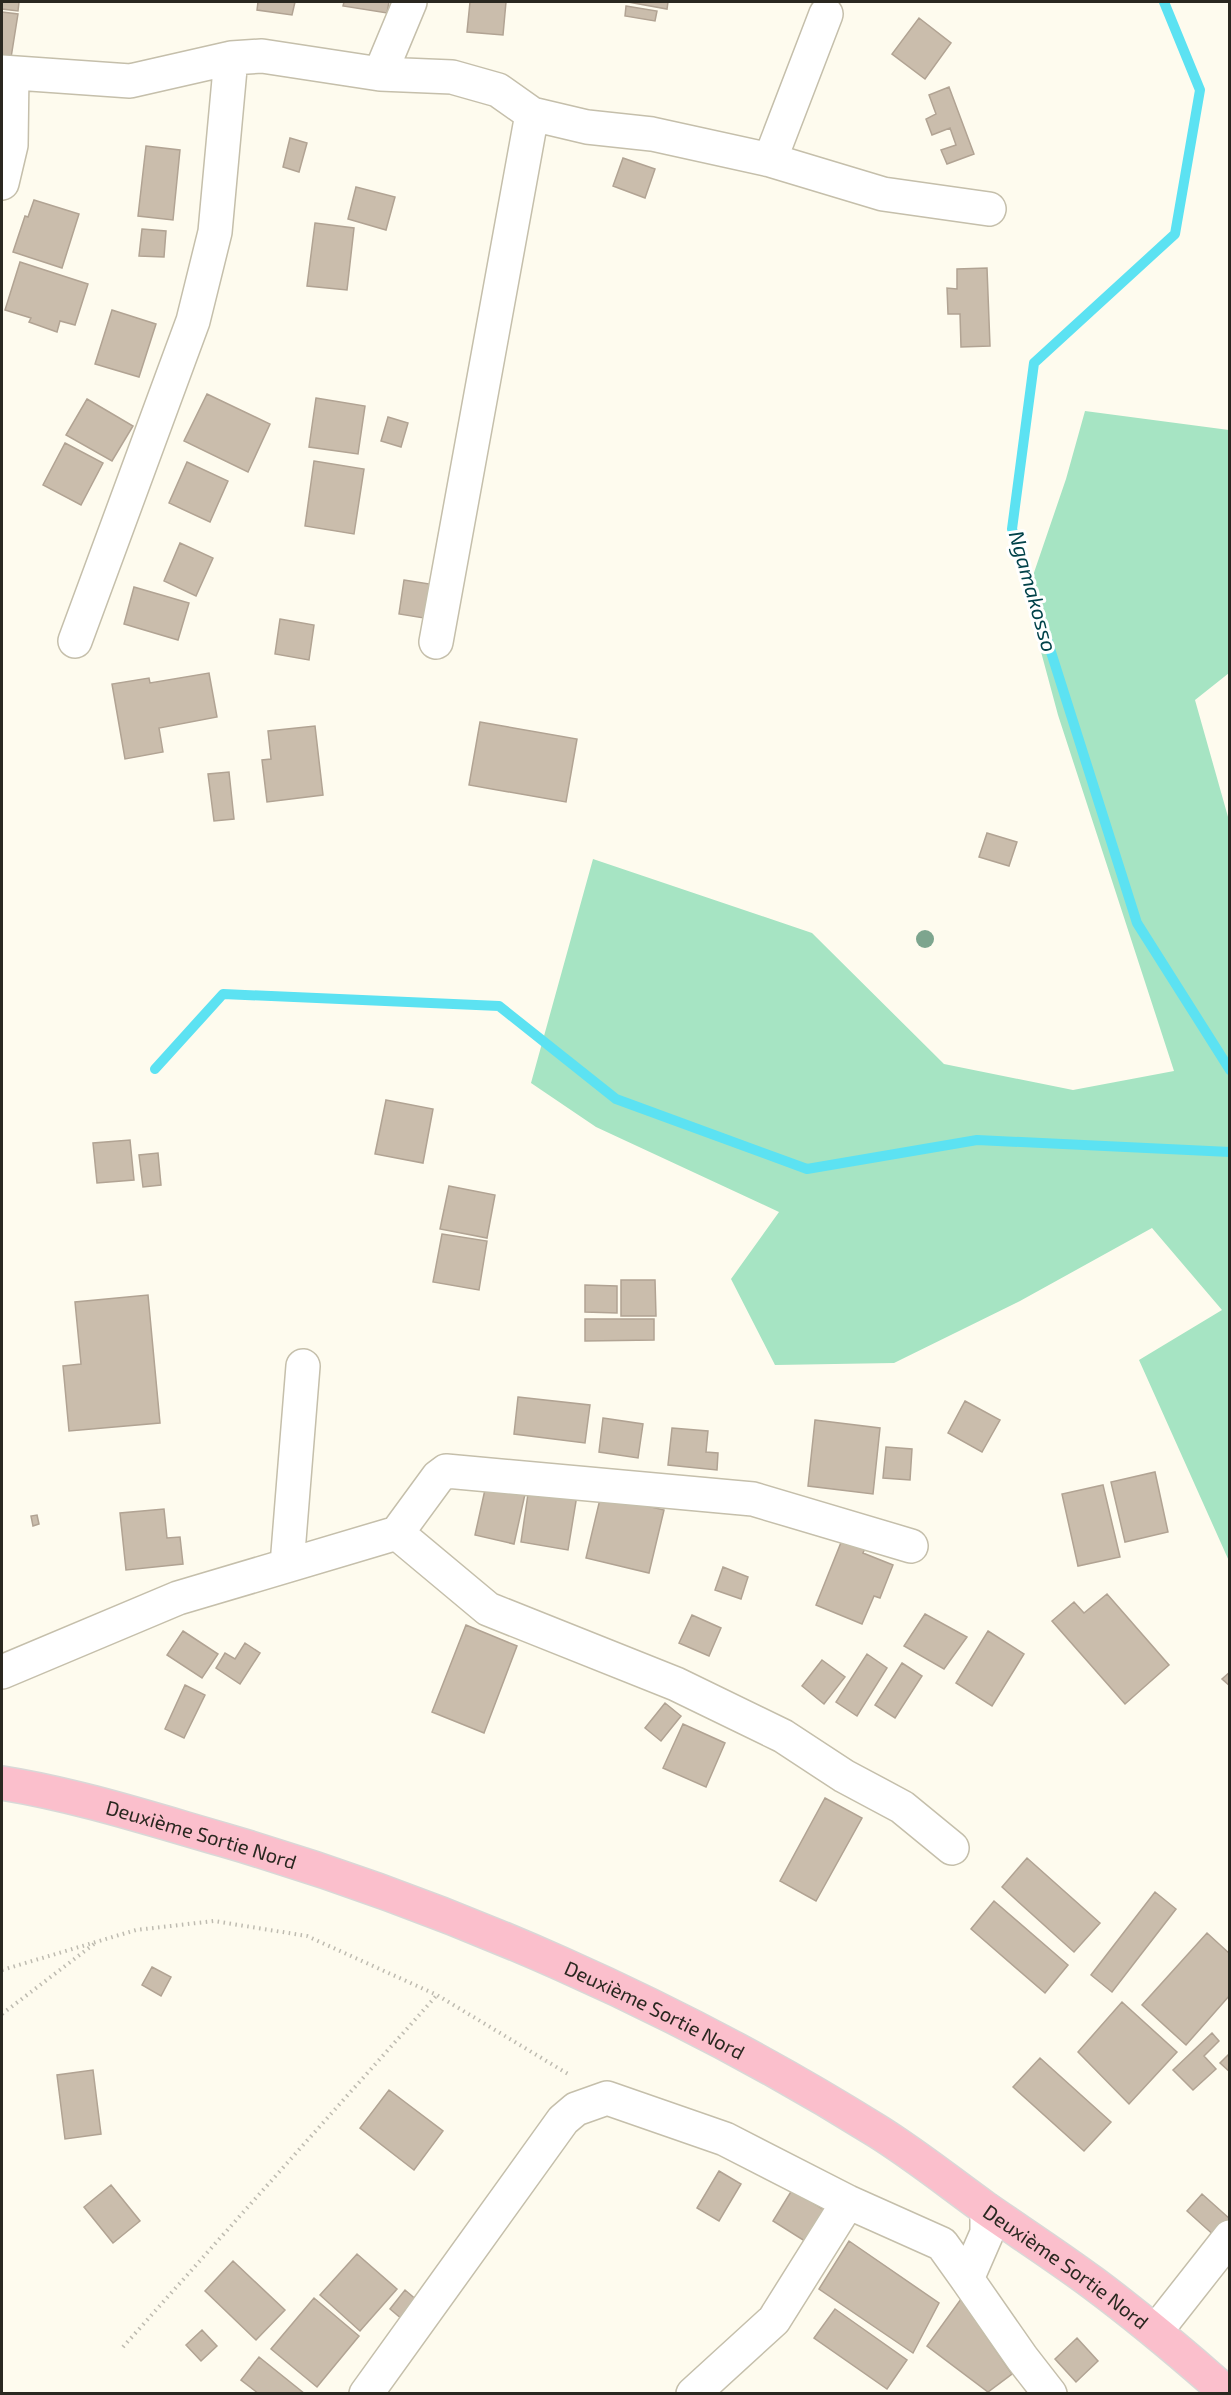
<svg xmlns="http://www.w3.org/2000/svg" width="1231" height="2395" viewBox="0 0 1231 2395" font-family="'Exo 2',sans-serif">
<rect width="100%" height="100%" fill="#fefbee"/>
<!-- green -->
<path fill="#a6e4c3" d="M1085,411L1229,430V673L1195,700L1230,824L1229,1561L1139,1360L1222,1310L1152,1228L1020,1301L894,1363L775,1365L731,1279L779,1212L596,1127L531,1083L593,859L812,933L944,1064L1073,1090L1174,1071L1058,715L1026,596L1066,479Z"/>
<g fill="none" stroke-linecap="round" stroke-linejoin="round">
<!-- stream -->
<path stroke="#5ce2f2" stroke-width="10" d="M1164,2L1200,90L1175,234L1034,363L1012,529L1137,923L1230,1070
M155,1069L223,994L499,1006L616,1099L807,1169L977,1140L1230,1152"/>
</g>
<!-- building -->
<path fill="#cabdac" stroke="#b1a393" stroke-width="1.5" d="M2,2H19L18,11L2,9Z
M258,2H295L292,15L257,10Z
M344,2H389L387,13L343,6Z
M470,2H506L503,35L467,32Z
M628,2H668L667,9Z
M626,6L657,11L655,21L625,16Z
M2,12L18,14L10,64L2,63Z
M919,18L951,43L925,79L892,54Z
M949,87L974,154L947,164L941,150L956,145L950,128L932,135L926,119L936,114L929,95Z
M290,138L307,143L299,172L283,167Z
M146,146L180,150L173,220L138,216Z
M623,158L655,169L645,198L613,186Z
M356,187L395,197L386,230L348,219Z
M34,200L79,214L62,268L13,252L25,216L28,217Z
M315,223L354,228L347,290L307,286Z
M142,229L166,231L164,257L139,256Z
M20,262L88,284L75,325L60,321L57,332L29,322L31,318L5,310Z
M987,268L990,346L961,347L960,314H948L947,288L957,289V269Z
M112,310L156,324L139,377L95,364Z
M207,394L270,424L248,472L184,441Z
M316,398L365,406L358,454L309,447Z
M87,399L133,426L112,461L66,435Z
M388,417L408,423L401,447L381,441Z
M65,443L103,463L81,505L43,485Z
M314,461L364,469L354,534L305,526Z
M187,462L228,481L210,522L169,503Z
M180,543L213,558L196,596L164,581Z
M404,580L436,585L430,619L399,614Z
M134,587L189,603L178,640L124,624Z
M280,619L314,625L309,660L275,654Z
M209,673L217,717L159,728L163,752L125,759L112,684L149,678L150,683Z
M480,722L577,739L566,802L469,785Z
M315,726L323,795L267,802L262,760L271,759L268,731Z
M229,772L234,819L214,821L208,774Z
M987,833L1017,842L1009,866L979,857Z
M386,1100L433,1109L423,1163L375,1154Z
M130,1140L134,1180L97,1183L93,1143Z
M158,1153L161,1185L143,1187L139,1155Z
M449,1186L495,1195L487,1238L440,1229Z
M442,1234L487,1241L479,1290L433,1282Z
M621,1280H655L656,1316H621Z
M585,1285L617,1286V1313L585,1312Z
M148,1295L160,1423L69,1431L63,1366L81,1364L75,1302Z
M585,1319H654V1340L585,1341Z
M518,1397L590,1405L585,1443L514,1434Z
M965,1401L1000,1420L982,1452L948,1433Z
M603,1418L643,1424L638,1458L599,1452Z
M815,1420L880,1428L873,1494L808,1486Z
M672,1428L708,1431L706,1452L718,1453L717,1470L668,1465Z
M886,1447L912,1449L910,1480L883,1478Z
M1155,1472L1168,1532L1125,1542L1111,1482Z
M488,1476L527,1485L514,1544L475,1535Z
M1103,1485L1120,1557L1078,1566L1062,1494Z
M529,1487L577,1495L568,1550L521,1542Z
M601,1495L664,1510L649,1573L586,1558Z
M164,1509L167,1538L180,1537L183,1564L126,1570L120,1513Z
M37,1515L39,1524L33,1526L31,1516Z
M844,1535L867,1544L863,1553L893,1565L880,1598L874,1596L862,1624L816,1605Z
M723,1567L748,1577L741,1599L715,1590Z
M1107,1594L1169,1665L1125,1704L1052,1621L1074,1602L1084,1613Z
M925,1614L967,1637L944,1669L904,1646Z
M692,1615L721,1628L709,1656L679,1643Z
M466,1625L517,1646L484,1733L432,1712Z
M183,1631L218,1654L202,1678L167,1655Z
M988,1631L1024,1654L992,1706L956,1683Z
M245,1643L260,1653L240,1684L216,1668L225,1653L235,1659Z
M867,1654L887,1668L857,1716L836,1702Z
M822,1660L845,1677L824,1704L802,1686Z
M902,1663L922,1676L895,1718L875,1705Z
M1230,1672V1686L1222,1679Z
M185,1685L205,1695L184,1738L165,1729Z
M665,1703L681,1716L661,1741L645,1728Z
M683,1724L725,1743L706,1787L663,1768Z
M825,1798L862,1818L816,1901L780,1881Z
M1027,1858L1100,1923L1074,1952L1002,1887Z
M1155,1892L1176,1909L1112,1992L1091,1975Z
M994,1901L1068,1965L1045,1993L971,1929Z
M1207,1933L1230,1954V1995L1186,2045L1142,2005Z
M152,1967L171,1977L161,1996L142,1985Z
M1122,2002L1177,2052L1129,2104L1078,2052Z
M1212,2033L1219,2041L1204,2056L1216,2069L1193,2090L1173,2070Z
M1230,2053V2072L1220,2063Z
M1040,2058L1111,2122L1084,2151L1013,2087Z
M93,2070L101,2134L65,2139L57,2075Z
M389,2090L443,2131L414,2170L360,2128Z
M719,2171L741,2184L719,2221L697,2208Z
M111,2185L140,2221L113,2243L84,2207Z
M792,2190L831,2214L811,2245L773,2221Z
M1202,2194L1230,2219V2223L1217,2238L1187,2211Z
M849,2241L939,2303L913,2353L819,2289Z
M357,2254L397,2289L360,2331L320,2295Z
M233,2261L285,2310L256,2340L205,2291Z
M405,2290L418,2301L403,2320L390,2309Z
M314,2298L359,2336L317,2387L271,2349Z
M961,2299L1012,2374L988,2392L927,2346Z
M835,2309L907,2360L887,2389L814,2338Z
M202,2330L217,2346L201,2361L186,2345Z
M1077,2338L1098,2361L1076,2382L1055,2359Z
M259,2357L305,2394H259L241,2380Z"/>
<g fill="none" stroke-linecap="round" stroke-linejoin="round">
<defs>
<path id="minor" d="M2,72L130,81L231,58L262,56L380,74L452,77L498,90L532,114L587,127L652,134L770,160L883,194L989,209
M380,74L410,2
M770,160L826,14
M2,183L11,145L12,73
M75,641L193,321L215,232L231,58
M436,642L532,114
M397,1533L488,1609L676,1684L783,1736L844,1776L902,1807L952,1848
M287,1565L303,1366
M2,1672L178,1598L397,1533L438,1477L446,1471L753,1499L911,1546
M987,2210V2233L967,2279L1022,2358L1050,2394
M1156,2331L1230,2237
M366,2394L563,2120L576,2109L607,2098L725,2139L848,2202L942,2244L967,2279
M693,2394L774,2320L848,2202"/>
<g id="major">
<path id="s1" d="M2,1783C77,1795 151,1819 224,1840C450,1906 677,2006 877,2131C914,2154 949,2182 985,2208C1021,2233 1058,2257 1093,2283C1140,2318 1184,2355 1228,2394"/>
</g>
</defs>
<!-- minor casing -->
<use href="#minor" stroke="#c5bfab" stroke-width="36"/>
<!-- major casing -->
<use href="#major" stroke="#d9d8d7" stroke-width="36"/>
<!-- path -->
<path stroke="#bebbb0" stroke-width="4" stroke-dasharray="1.5 4.5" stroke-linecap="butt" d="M2,1970L136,1930L214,1921L307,1936L437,1995L568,2074
M2,2014L94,1944
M123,2347L437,1995"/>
<!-- minor -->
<use href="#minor" stroke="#fff" stroke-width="33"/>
<!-- major -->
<use href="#major" stroke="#fbbfcc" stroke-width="33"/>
</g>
<!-- trees -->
<circle fill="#7da58e" cx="925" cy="939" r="9"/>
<g text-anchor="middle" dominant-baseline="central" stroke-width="6" stroke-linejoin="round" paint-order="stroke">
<!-- street labels -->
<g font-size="20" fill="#2a2820" stroke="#fff">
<text stroke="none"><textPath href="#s1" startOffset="206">Deuxième Sortie Nord</textPath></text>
<text stroke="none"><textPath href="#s1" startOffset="693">Deuxième Sortie Nord</textPath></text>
<text stroke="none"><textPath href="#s1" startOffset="1179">Deuxième Sortie Nord</textPath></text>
</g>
<!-- water labels -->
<g font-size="21" font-style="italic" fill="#014249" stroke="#fff">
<text transform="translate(1034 591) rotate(74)">Ngamakosso</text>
</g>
</g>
<!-- border -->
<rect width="1231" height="2395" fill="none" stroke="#2a2820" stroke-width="6"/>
</svg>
